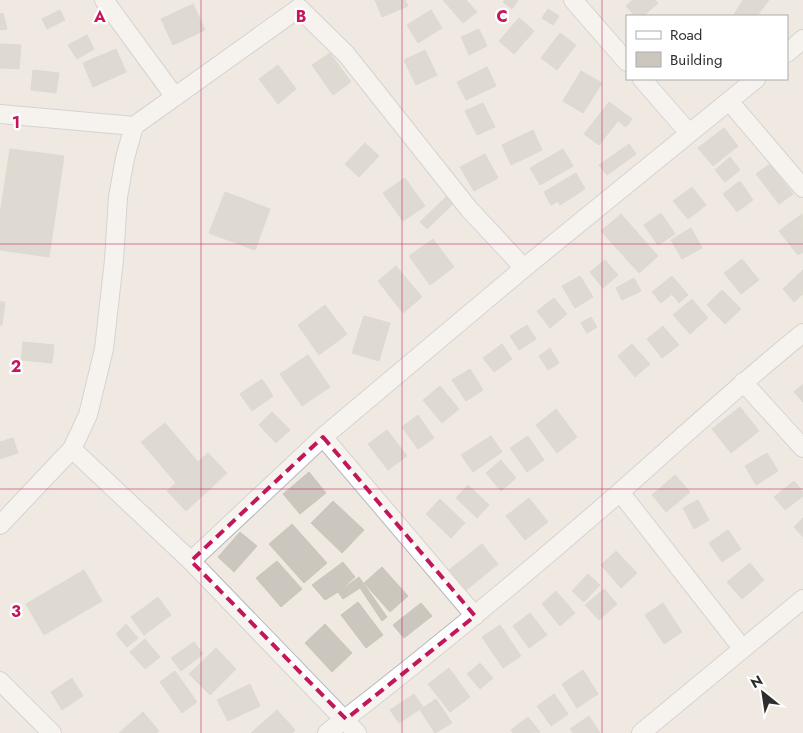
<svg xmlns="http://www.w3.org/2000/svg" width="803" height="733" viewBox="0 0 803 733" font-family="Jost,sans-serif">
<rect width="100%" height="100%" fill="#efe9e1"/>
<!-- building -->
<path fill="#cbc7bf" stroke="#cbc5ba" d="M375,0H405L408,6L382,17Z
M443,0H466L477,12L463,23Z
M505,0H518L512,9L503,2Z
M633,0H655L658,3L643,16H635L626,6Z
M743,0H769L757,16H733Z
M193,4L205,30L173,45L161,19Z
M548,9L559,16L553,25L542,18Z
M60,10L65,20L47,29L42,19Z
M431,10L442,28L418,43L407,25Z
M3,13L7,29L0,30V14Z
M519,18L534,31L514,54L499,41Z
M479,29L487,46L469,55L461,37Z
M560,33L576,45L557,70L541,58Z
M87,35L94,49L77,59L68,45Z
M0,44L21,45L19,69L0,68Z
M116,49L126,72L93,87L83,63Z
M425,50L437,75L416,85L404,60Z
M330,53L351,82L333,95L312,65Z
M278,65L296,89L278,104L259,79Z
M487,67L496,86L466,100L457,82Z
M33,70L59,73L56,93L31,90Z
M581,71L602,83L583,113L563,101Z
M609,102L632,119L626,127L618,121L599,145L584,134Z
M483,103L495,127L477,135L465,111Z
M724,128L738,146L713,166L698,148Z
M533,130L542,150L511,165L502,145Z
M365,143L379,156L359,177L345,164Z
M629,144L636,154L607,175L599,165Z
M10,149L64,156L49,257L0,250V214Z
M563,149L573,166L540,185L530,168Z
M485,154L498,178L474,191L460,167Z
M730,157L740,170L725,182L715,170Z
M770,164L793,194L779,204L756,174Z
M576,173L585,189L560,205L558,201L551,205L544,192Z
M405,178L425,206L403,221L383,193Z
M740,181L753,200L737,212L723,194Z
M692,187L706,205L688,219L673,201Z
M225,192L270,209L255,250L209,233Z
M447,196L454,203L427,229L420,222Z
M661,213L675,234L658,245L644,225Z
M621,214L658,256L639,273L601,231Z
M802,214L803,252L798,255L779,231Z
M691,228L702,248L682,259L671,240Z
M433,239L454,267L430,285L409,256Z
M742,259L759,280L741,294L724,273Z
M605,260L618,275L603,288L590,272Z
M396,266L422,297L403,313L378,281Z
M803,270V294L794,302L783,289Z
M580,276L593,297L575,308L562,286Z
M672,276L688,295L679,303L672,294L661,303L652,292Z
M634,278L641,291L622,300L616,288Z
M722,290L741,309L725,324L707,305Z
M554,298L567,314L550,328L537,311Z
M692,299L708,318L690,334L673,315Z
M0,302H5L2,325H0Z
M325,305L347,334L319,355L298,325Z
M364,316L390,323L379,361L352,353Z
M591,317L597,327L587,333L581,323Z
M527,325L536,339L519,350L510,336Z
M663,326L679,345L662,358L647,339Z
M23,342L54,345L52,363L21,360Z
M502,344L512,359L494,372L483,358Z
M632,344L650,364L635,377L618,356Z
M550,348L559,363L548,370L539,356Z
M308,355L330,387L302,406L280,374Z
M470,369L483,390L466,401L452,380Z
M262,379L273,396L252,411L240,394Z
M803,384V402L794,392Z
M440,386L459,409L442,423L423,400Z
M740,407L759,431L731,453L712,429Z
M556,409L577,437L557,453L536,425Z
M272,412L290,430L276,443L259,425Z
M418,415L434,438L418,449L402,427Z
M165,423L198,462L208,453L227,473L186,511L167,491L176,483L141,442Z
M387,430L407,456L388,470L368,444Z
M491,436L502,452L473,472L461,455Z
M528,436L544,460L527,472L510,448Z
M13,438L18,453L0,459V442Z
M767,453L778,471L756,485L745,466Z
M501,460L516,478L501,491L486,473Z
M309,472L326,493L300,514L283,494Z
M675,475L690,492L666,512L652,495Z
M794,481L803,492V496L785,510L774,497Z
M468,485L489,505L477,518L456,498Z
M529,498L548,522L525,540L506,516Z
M440,499L465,523L451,538L426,514Z
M698,500L709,520L694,529L683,508Z
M333,501L364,530L342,553L311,523Z
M803,518V537L794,527Z
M292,524L327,563L304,583L269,544Z
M728,530L741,549L722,562L709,543Z
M240,532L257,546L234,572L218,557Z
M482,544L498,564L465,591L449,570Z
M616,551L637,573L621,588L601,565Z
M277,561L302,589L281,607L256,578Z
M343,562L355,577L338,592L325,600L312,585Z
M750,563L764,580L742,599L727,582Z
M382,567L408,596L390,612L364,583Z
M84,570L102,601L44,635L26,604Z
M588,574L600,585L584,602L572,591Z
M359,577L387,617L382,621L360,588L343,599L338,592Z
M604,589L617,604L599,620L585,605Z
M556,591L575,613L560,626L542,604Z
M158,597L171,615L144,635L131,617Z
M358,602L383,635L366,648L341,615Z
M421,603L432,616L404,638L393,625Z
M663,603L682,632L664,644L645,615Z
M530,613L547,635L529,648L513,626Z
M126,624L138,638L127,647L116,634Z
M325,624L352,653L332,672L305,643Z
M500,625L521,656L503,668L482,637Z
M145,639L160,657L145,669L130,652Z
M194,642L203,654L181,671L171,658Z
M216,648L236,669L210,695L189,674Z
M480,663L493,678L480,689L467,674Z
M449,668L470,697L450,712L428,684Z
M583,670L598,694L577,708L562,684Z
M175,671L197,702L182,713L160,682Z
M72,678L83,696L62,710L51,692Z
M250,684L260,706L228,721L217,700Z
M414,694L423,707L399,723L390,710Z
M554,694L568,714L551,726L537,706Z
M436,699L452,723L435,733L420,710Z
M277,710L295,730L292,733H251Z
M143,712L159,731L156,733H119Z
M589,716L600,733H573L570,729Z
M528,717L540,732L513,733L511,730Z"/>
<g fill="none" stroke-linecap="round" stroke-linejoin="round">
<defs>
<path id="street" d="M104,0L175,97
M573,0L627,62
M787,53L803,39
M642,79L689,133
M729,101L803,188
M0,114L134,126
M743,382L803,448
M323,437L475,616
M72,449L191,561L357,733
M620,492L742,648
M0,525L72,449L88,415L104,349L114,260L118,197L125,158L134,126L299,8L346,54L469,209L524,268
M191,561L323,437L524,268L756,79
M0,681L52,733
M327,733C427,656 525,575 620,492C681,438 740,384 803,333
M641,733L803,599"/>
</defs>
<!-- street casing -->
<use href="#street" stroke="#b4b7c1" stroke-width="20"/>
<!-- street -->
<use href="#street" stroke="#fff" stroke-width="18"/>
</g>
<!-- marked area -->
<path d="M0 0H803V733H0ZM323,437L475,616L346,719L191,561Z" fill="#efe9e1" fill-opacity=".55" fill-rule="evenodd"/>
<path fill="none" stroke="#c2185b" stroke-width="4" stroke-dasharray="10 6" stroke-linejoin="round" d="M323,437L475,616L346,719L191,561Z"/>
<!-- grid -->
<path fill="none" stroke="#c2185b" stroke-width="1" stroke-opacity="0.55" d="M201,0V733M402,0V733M602,0V733M0,244H803M0,489H803"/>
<g font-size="16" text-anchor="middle" font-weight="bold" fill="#c2185b" stroke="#fff" stroke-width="4.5" stroke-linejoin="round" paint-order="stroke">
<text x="100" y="22">A</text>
<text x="301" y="22">B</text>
<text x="502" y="22">C</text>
<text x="16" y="128">1</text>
<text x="16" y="372">2</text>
<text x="16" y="617">3</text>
</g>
<!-- legend -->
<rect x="626" y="15" width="162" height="65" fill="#ffffff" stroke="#ababab"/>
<rect x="636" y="31" width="25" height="8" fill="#ffffff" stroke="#ababab"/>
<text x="670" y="40" font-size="15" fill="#2e2e2e">Road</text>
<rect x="636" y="52" width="25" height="15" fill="#cbc7bf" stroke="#ababab"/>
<text x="670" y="65" font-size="15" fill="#2e2e2e">Building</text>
<!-- north arrow -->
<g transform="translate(763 693) rotate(330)" stroke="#ffffff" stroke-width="4" paint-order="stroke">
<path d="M0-4L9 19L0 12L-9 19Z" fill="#2e2e2e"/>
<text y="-8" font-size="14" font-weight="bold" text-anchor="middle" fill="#2e2e2e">N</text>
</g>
</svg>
